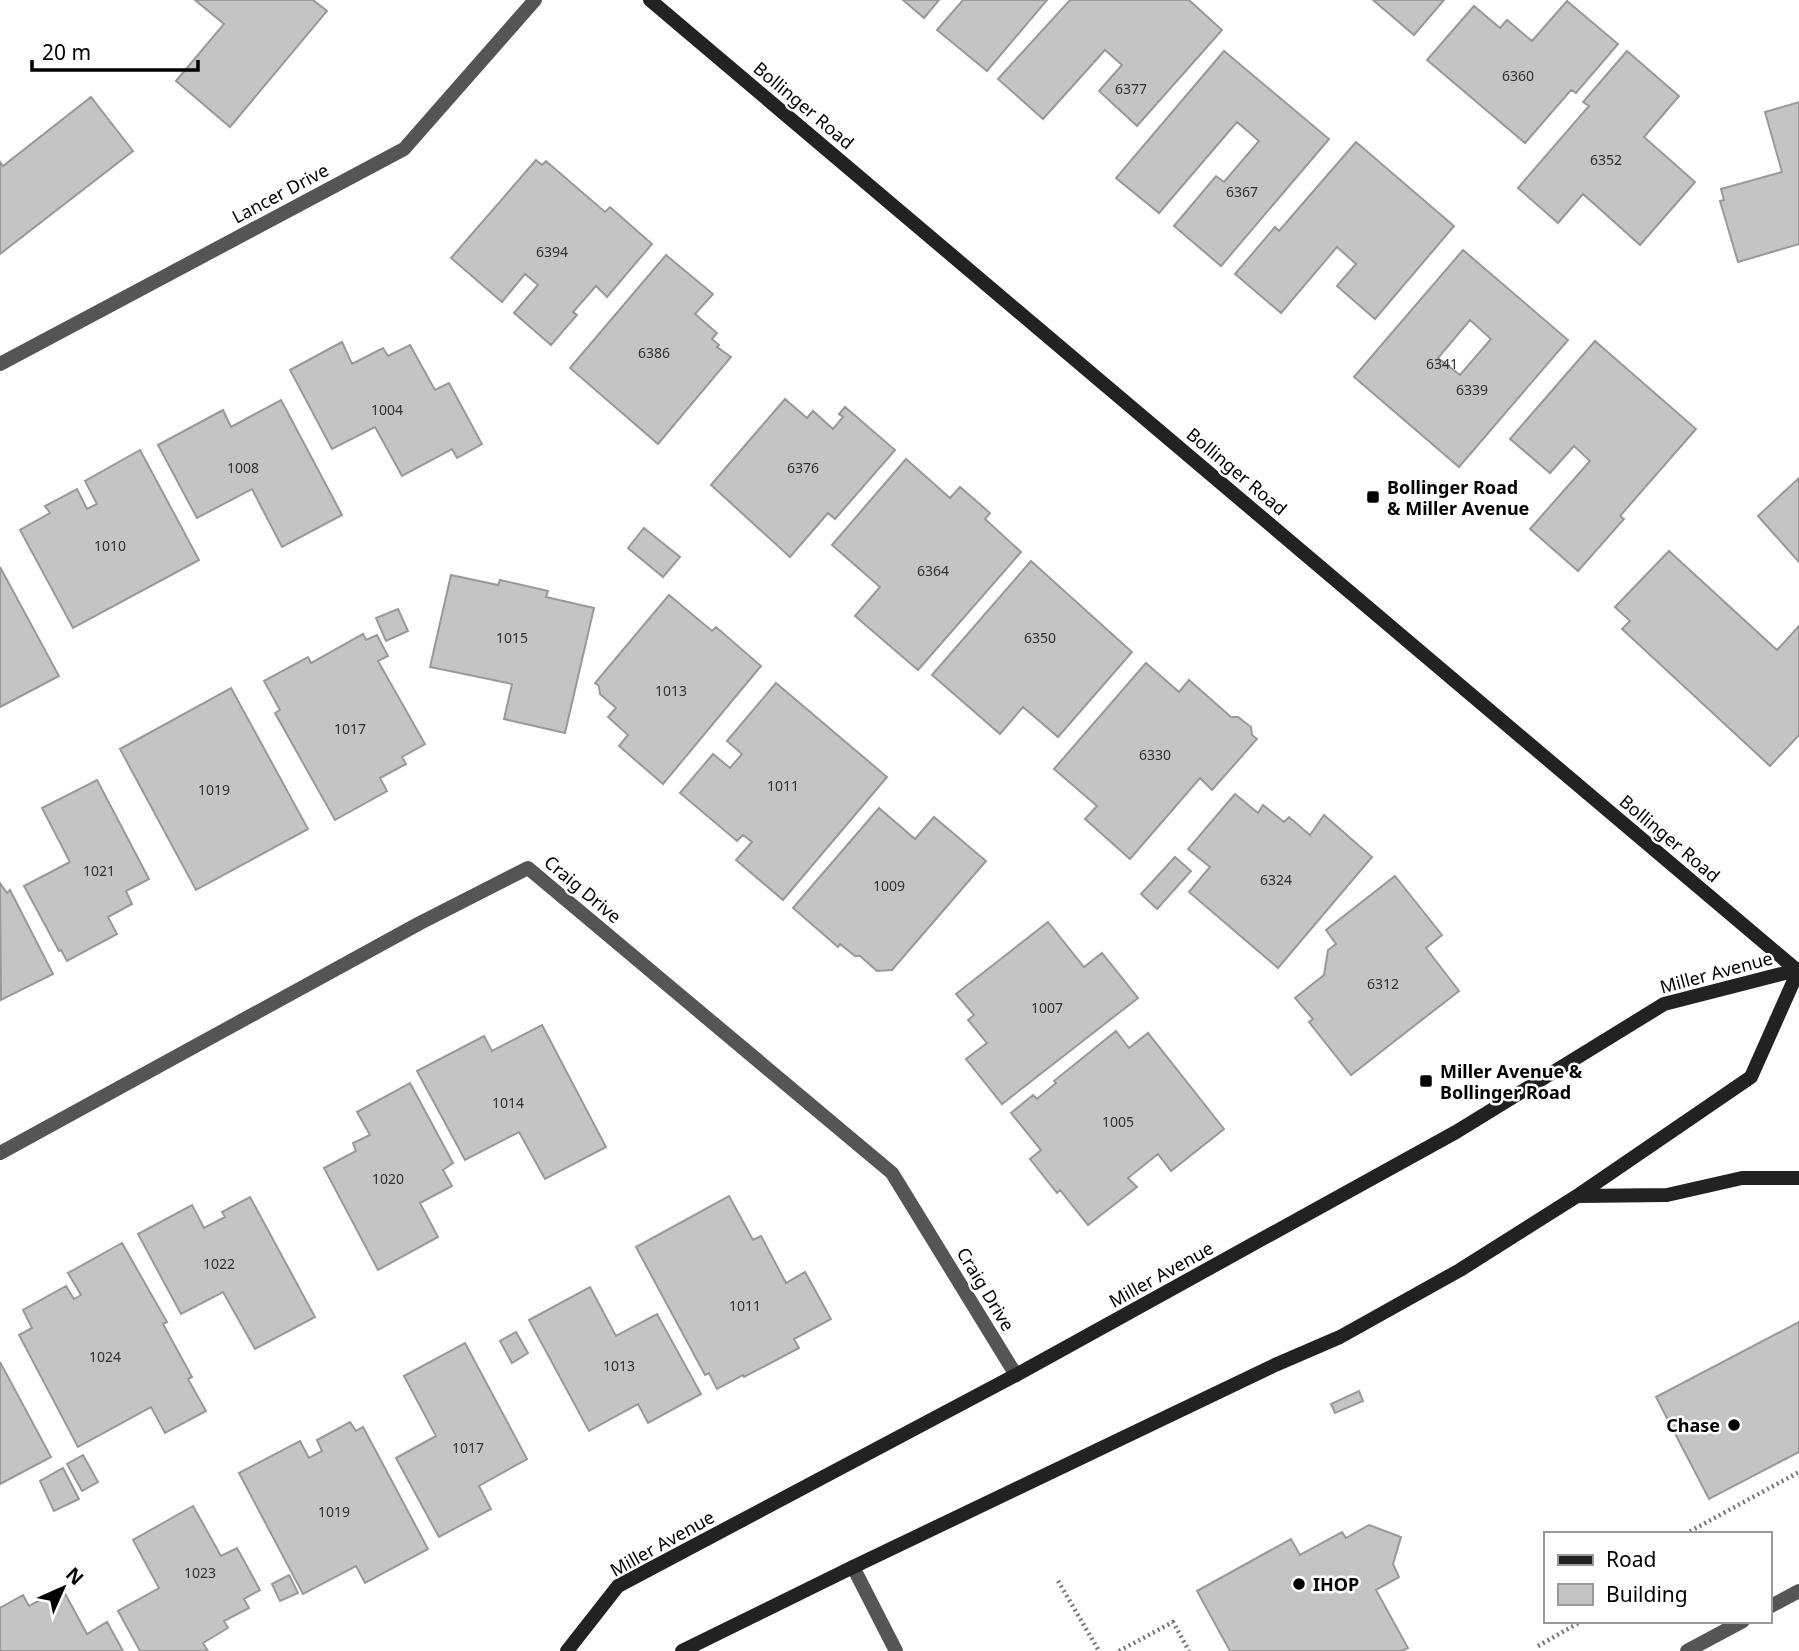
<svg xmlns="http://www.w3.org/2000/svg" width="1799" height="1651" viewBox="0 0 1799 1651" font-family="'Noto Sans',sans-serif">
<rect width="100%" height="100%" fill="#fff"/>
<!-- building -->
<path fill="#c4c4c4" stroke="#999" stroke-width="2" fill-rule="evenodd" d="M195,0H313L327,11L230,127L176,81L224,24Z
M903,0H939L924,18Z
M963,0H1047L987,71L937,30Z
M1070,0H1189L1222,30L1137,126L1099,91L1122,65L1105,50L1043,119L998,79Z
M1373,0H1444L1414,35Z
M1567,1L1618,44L1576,93L1571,90L1525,143L1427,60L1474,6L1500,28L1507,20L1532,41Z
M1224,51L1329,139L1221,266L1174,226L1216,176L1224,182L1259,141L1237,122L1159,213L1116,178Z
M1627,51L1679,96L1644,137L1695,182L1640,245L1583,194L1558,223L1518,188L1589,106L1583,102Z
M91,97L133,151L0,254V162L3,166Z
M1799,102V244L1738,262L1720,201L1724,200L1721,189L1782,172L1765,112Z
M1356,142L1454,226L1375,319L1337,286L1356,264L1337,247L1281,313L1235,274L1275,227L1279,231Z
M536,160L542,165L546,161L605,212L610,207L652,244L607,297L596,286L573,312L577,315L551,345L514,313L538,285L525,274L502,302L451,258Z
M1463,250L1568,340L1459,467L1354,377ZM1470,320L1491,339L1460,375L1438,358Z
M666,255L713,294L695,314L717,333L712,339L719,345L717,347L731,357L658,444L570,368Z
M1595,341L1696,429L1620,516L1624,519L1578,571L1530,529L1590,461L1574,446L1550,473L1510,439Z
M342,342L352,364L383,348L388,356L410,345L435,390L449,383L482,444L457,458L452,449L402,476L375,427L332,449L290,370Z
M785,399L807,418L813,411L833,429L843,417L839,414L845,407L895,450L835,519L828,513L790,557L711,485Z
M281,400L342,515L282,547L252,489L197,518L158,445L223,410L231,427Z
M140,450L199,560L73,628L20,530L50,513L45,506L77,489L87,509L97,504L85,481Z
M906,459L950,498L960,487L990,513L985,519L1021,552L918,670L855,616L880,587L832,545Z
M1799,478V562L1758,516Z
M644,528L680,557L663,577L628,548Z
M1669,551L1777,650L1799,626V735L1770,766L1622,629L1630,621L1615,607Z
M1031,561L1132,652L1058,737L1023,707L1000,734L932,675Z
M0,567L59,676L0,707Z
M451,575L498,585L500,580L548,591L546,597L594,608L565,733L504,719L512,684L430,667Z
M669,595L712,631L716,627L761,666L663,784L619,746L628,735L608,717L616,708L600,694L599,686L595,683Z
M398,609L408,631L386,641L376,618Z
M363,634L366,640L377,635L388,656L378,661L425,744L402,757L406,764L380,778L387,791L335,820L275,713L280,710L264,681L308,657L311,663Z
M1146,663L1179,692L1189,680L1231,717H1238L1251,727L1252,735L1257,739L1212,790L1200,778L1130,859L1085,819L1097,806L1054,769Z
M776,683L887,777L783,900L736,860L752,842L743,835L737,841L680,793L713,754L730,768L742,754L727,741Z
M231,688L308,829L196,890L120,749Z
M97,780L149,879L126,891L132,904L108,917L117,934L67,961L61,950L59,951L24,886L70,862L42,808Z
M1235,794L1258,813L1263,805L1284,822L1289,817L1310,835L1324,815L1372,857L1278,968L1189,892L1210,867L1188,849Z
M879,808L915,839L934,817L986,861L892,970L877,971L860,956H855L840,944L838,947L793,908Z
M1175,857L1191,871L1157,909L1141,894Z
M1395,876L1442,935L1426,948L1459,991L1351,1075L1309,1022L1313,1019L1295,998L1324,975L1328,950L1336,944L1326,930Z
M0,883L7,893L10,890L53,974L1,1000Z
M1048,922L1084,967L1102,953L1138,998L1002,1104L966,1059L987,1043L968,1020L974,1015L956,994Z
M542,1025L606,1147L545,1179L519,1132L465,1160L417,1071L484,1036L492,1051Z
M1116,1031L1129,1048L1148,1033L1224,1129L1171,1171L1158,1154L1128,1178L1137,1187L1088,1225L1060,1190L1057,1193L1030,1159L1041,1150L1011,1113L1033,1095L1037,1099L1056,1083L1054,1081Z
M410,1083L453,1163L443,1170L452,1186L420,1203L438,1237L378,1270L324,1168L356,1151L353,1143L370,1135L357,1112Z
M729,1196L753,1240L761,1236L786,1283L805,1272L831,1319L794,1339L799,1348L744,1377L743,1375L717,1389L709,1373L705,1375L636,1247Z
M250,1197L315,1317L255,1349L223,1292L181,1314L138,1234L192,1205L204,1228L225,1217L222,1212Z
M122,1243L167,1322L163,1324L192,1377L188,1379L206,1411L165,1433L151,1407L78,1447L19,1335L32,1328L23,1310L66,1286L74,1299L81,1295L68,1273Z
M590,1287L616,1336L657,1314L701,1394L648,1423L638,1404L589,1431L529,1320Z
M1799,1322V1452L1709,1499L1656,1397Z
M516,1332L528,1353L512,1363L500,1341Z
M465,1343L527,1459L479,1486L491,1509L439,1537L396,1458L436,1436L404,1376Z
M0,1362L51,1457L0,1484Z
M1359,1391L1363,1401L1335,1413L1331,1404Z
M350,1422L356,1431L363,1427L428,1549L365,1583L356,1566L303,1594L239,1473L300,1441L309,1458L322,1451L317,1440Z
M83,1455L98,1482L82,1491L67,1464Z
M63,1468L79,1499L54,1511L40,1481Z
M193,1506L221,1556L237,1548L260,1590L244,1599L249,1608L224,1621L228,1628L203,1643L208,1651H140L118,1611L159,1588L133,1540Z
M1369,1525L1401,1537L1393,1564L1399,1577L1376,1590L1408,1648L1402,1651H1230L1197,1591L1291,1539L1300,1555L1342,1532L1346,1538Z
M289,1575L298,1593L280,1601L272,1584Z
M62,1588L87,1634L107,1622L123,1651H0V1608L23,1595L29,1606Z"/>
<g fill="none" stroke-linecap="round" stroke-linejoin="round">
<!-- path -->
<path stroke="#777" stroke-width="4.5" stroke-dasharray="2 3.5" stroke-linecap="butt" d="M1685,1534L1799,1472
M1058,1581L1099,1651
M1538,1646L1582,1621
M1119,1651L1173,1622L1189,1651"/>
<!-- service -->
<path stroke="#555" stroke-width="14" d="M853,1567L896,1651
M1769,1607L1799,1591
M1687,1651L1743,1621"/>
<!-- minor -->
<path stroke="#555" stroke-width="14" d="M0,364L404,149L535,0
M0,1153L420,923L528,868L892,1173L1016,1375"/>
<!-- secondary -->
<path stroke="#222" stroke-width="14" d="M650,0L1799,972
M1578,1196L1667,1195L1742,1178H1799
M567,1651L618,1586L1016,1375L1456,1132L1664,1004L1797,970
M682,1651L853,1567L1275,1365L1340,1337L1460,1270L1577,1196L1751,1077L1799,969"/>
</g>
<!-- markers -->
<g fill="#000" stroke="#fff" stroke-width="2.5">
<rect x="1366" y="490" width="14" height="14" rx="3.5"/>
<rect x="1419" y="1074" width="14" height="14" rx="3.5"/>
<circle cx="1734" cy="1425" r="7"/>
<circle cx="1299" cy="1584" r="7"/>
</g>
<g text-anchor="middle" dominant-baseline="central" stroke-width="5" stroke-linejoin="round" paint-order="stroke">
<!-- number labels -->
<g font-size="14" fill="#313131">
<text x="1518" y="75">6360</text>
<text x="1131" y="88">6377</text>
<text x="1606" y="159">6352</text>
<text x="1242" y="191">6367</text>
<text x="552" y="251">6394</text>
<text x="654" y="352">6386</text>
<text x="1442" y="363">6341</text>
<text x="1472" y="389">6339</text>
<text x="387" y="409">1004</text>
<text x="243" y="467">1008</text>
<text x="803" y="467">6376</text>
<text x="110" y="545">1010</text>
<text x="933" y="570">6364</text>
<text x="512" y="637">1015</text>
<text x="1040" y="637">6350</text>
<text x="671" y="690">1013</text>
<text x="350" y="728">1017</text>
<text x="1155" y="754">6330</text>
<text x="783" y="785">1011</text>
<text x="214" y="789">1019</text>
<text x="99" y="870">1021</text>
<text x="1276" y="879">6324</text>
<text x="889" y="885">1009</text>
<text x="1383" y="983">6312</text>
<text x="1047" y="1007">1007</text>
<text x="508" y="1102">1014</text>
<text x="1118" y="1121">1005</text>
<text x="388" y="1178">1020</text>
<text x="219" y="1263">1022</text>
<text x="745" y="1305">1011</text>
<text x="105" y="1356">1024</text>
<text x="619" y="1365">1013</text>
<text x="468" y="1447">1017</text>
<text x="334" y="1511">1019</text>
<text x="200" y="1572">1023</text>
</g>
<!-- street labels -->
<g font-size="18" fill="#000" stroke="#fff">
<text transform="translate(804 105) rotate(40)">Bollinger Road</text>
<text transform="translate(280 193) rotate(-28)">Lancer Drive</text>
<text transform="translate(1237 471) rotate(40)">Bollinger Road</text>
<text transform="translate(1670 838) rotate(40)">Bollinger Road</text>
<text transform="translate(583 889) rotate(40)">Craig Drive</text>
<text transform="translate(1716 972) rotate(-15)">Miller Avenue</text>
<text transform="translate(1161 1274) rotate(-29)">Miller Avenue</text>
<text transform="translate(986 1289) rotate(59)">Craig Drive</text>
<text transform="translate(662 1543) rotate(-29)">Miller Avenue</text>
</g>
<!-- poi labels -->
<g font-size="18" font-weight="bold" fill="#000" stroke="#fff" text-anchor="start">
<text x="1387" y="487">Bollinger Road<tspan x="1387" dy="21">&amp; Miller Avenue</tspan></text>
<text x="1440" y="1071">Miller Avenue &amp;<tspan x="1440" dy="21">Bollinger Road</tspan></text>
<text x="1720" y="1425" text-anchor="end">Chase</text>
<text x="1313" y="1584">IHOP</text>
</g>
</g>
<!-- legend -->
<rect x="1544" y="1532" width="228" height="91" fill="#ffffff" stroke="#999999" stroke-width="2"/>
<rect x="1558" y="1555" width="35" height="10" fill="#222222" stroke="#999999" stroke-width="2"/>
<text x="1606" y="1567" font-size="21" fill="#000000">Road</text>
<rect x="1558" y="1584" width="35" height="21" fill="#c4c4c4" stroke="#999999" stroke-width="2"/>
<text x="1606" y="1602" font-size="21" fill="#000000">Building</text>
<!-- north arrow -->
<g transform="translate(63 1588) rotate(45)" stroke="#ffffff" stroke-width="5" paint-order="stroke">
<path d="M0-5L12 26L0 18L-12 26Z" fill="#000000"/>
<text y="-10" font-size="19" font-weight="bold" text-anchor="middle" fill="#000000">N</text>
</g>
<!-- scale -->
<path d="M32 60v10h166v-10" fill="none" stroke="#000000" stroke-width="3.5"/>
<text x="42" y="60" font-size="21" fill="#000000" stroke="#ffffff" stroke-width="5" paint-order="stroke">20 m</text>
</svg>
